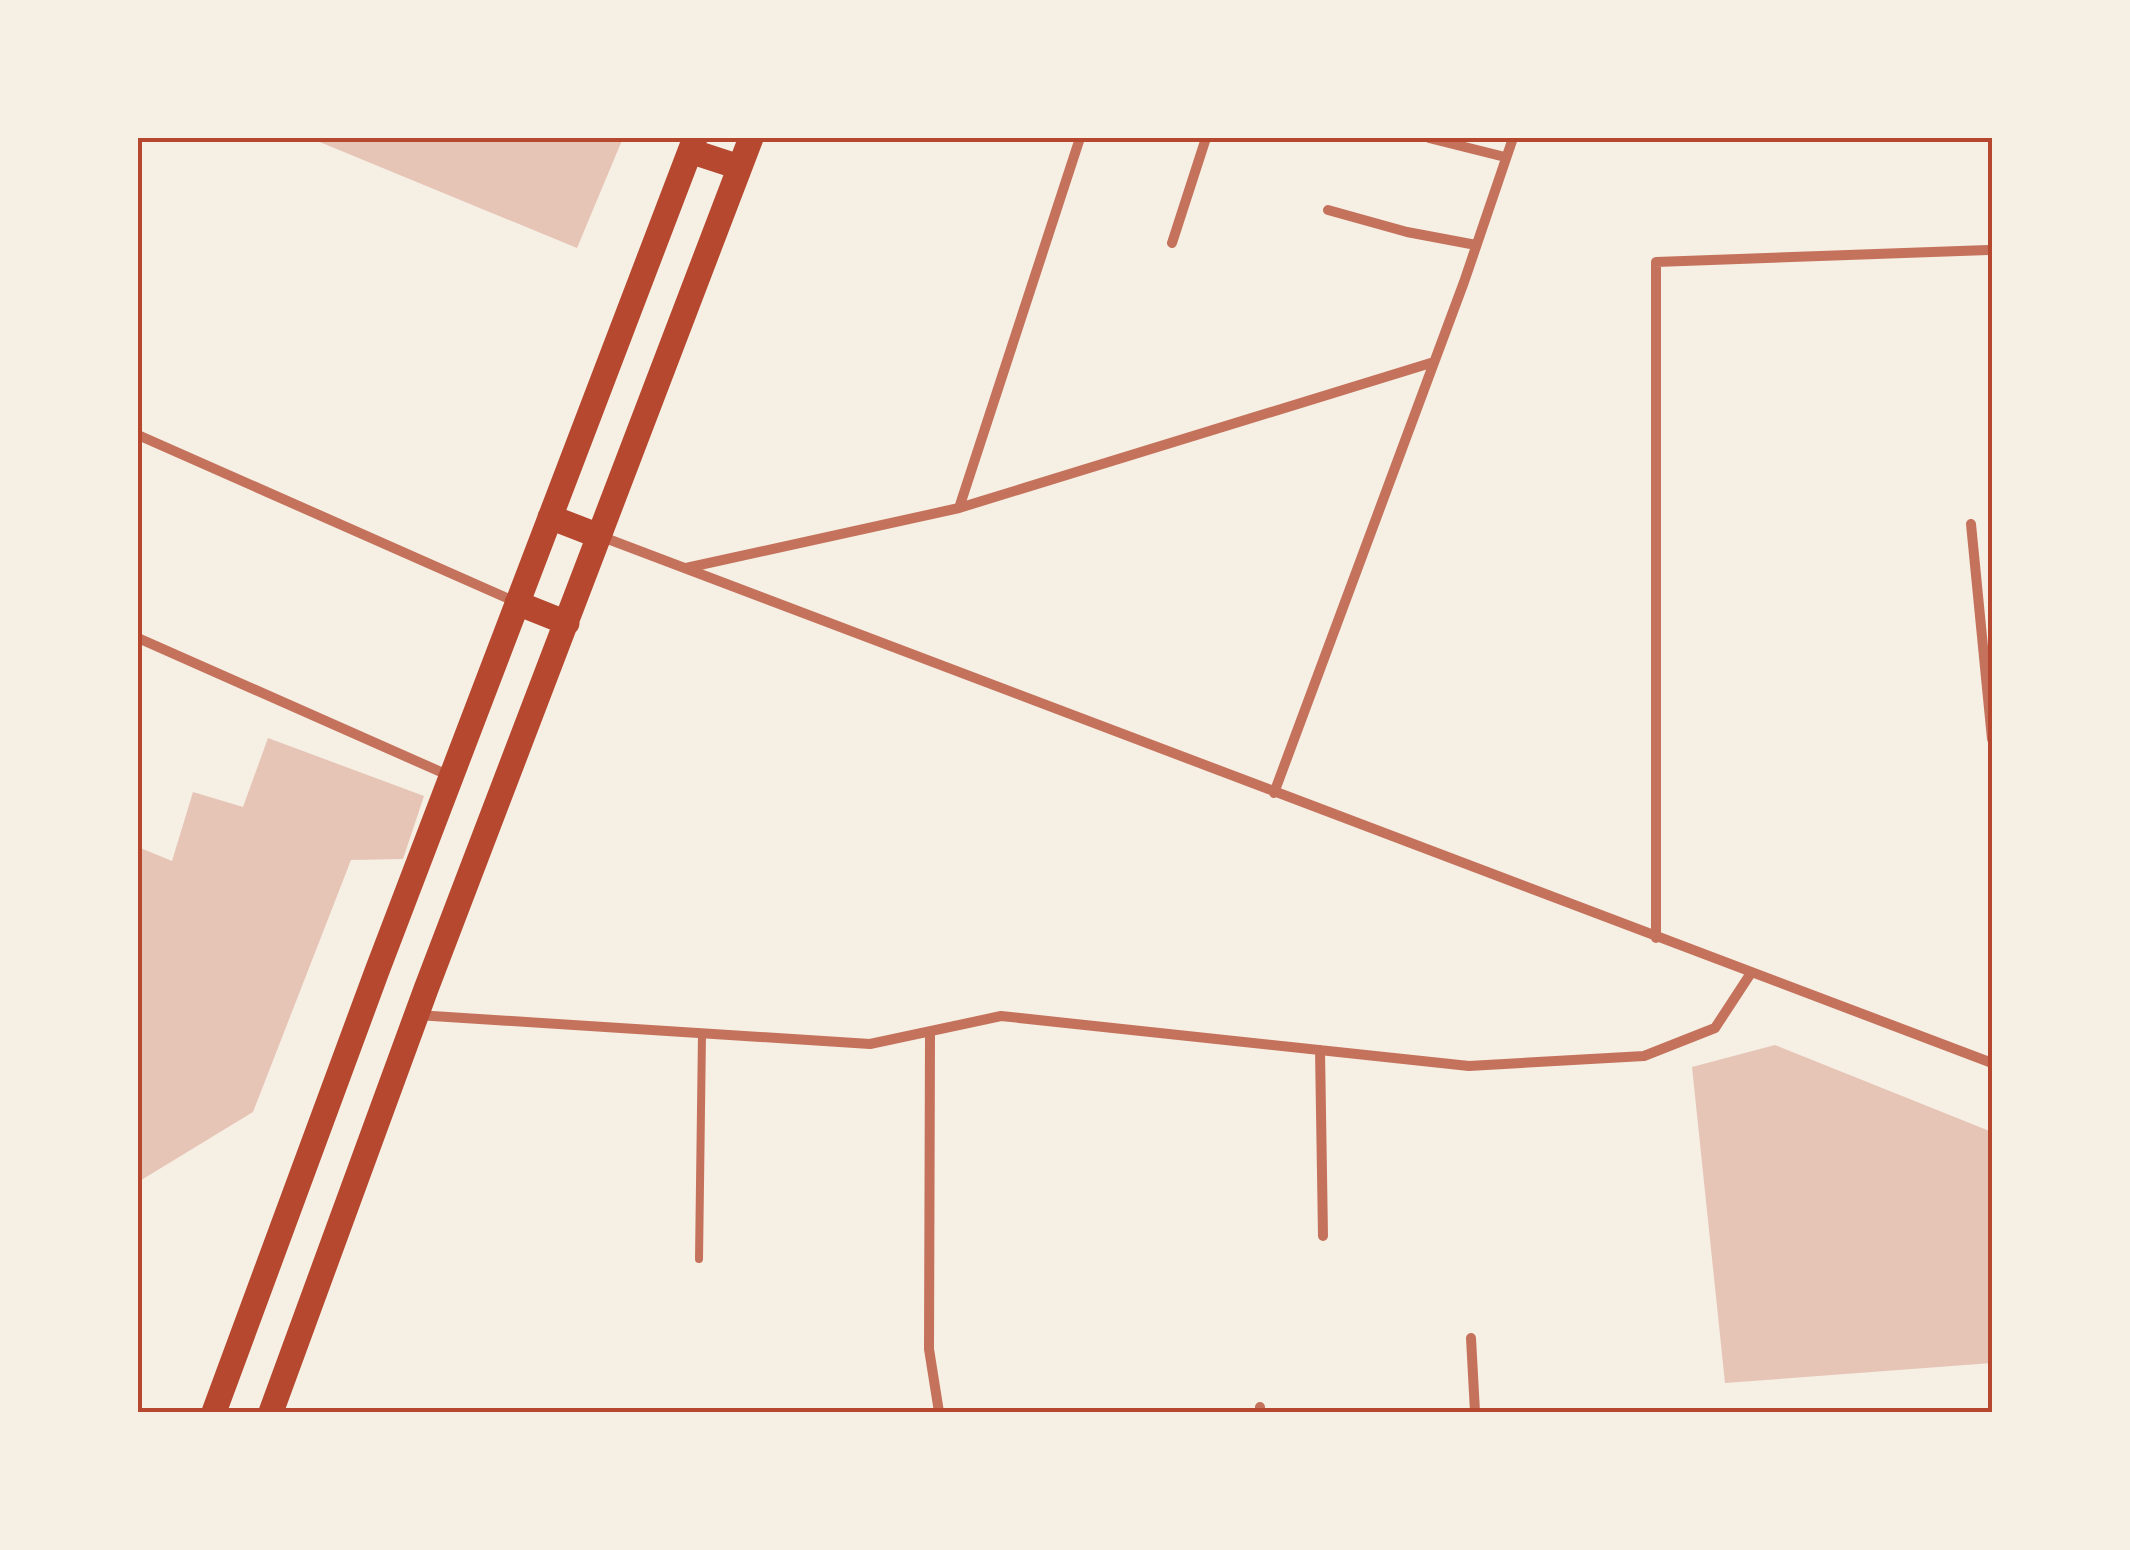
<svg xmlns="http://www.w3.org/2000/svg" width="2130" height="1550" viewBox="0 0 2130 1550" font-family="Quicksand,sans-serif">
<rect width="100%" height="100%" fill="#f6efe4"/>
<!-- building -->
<path fill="#e6c5b7" d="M310,138H623L577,248Z
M268,738L424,796L403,859L351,860L253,1112L138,1182V847L172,861L193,792L243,807Z
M1775,1045L1992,1132V1363L1725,1383L1692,1067Z"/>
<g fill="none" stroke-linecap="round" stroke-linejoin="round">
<!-- service -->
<path stroke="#c5725c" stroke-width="8" d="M699,1259L702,1034"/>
<!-- minor -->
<path stroke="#c5725c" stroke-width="10" d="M1429,138L1505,157
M1328,210L1407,232L1476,245
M1172,243L1206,138
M138,435L516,602
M959,508L1080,138
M1971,524L1992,739
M600,536L1992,1063
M686,568L959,508L1434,362
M138,638L450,776
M1274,793L1464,282L1513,138
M1656,938V262L1988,250
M417,1015L870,1044L1001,1016L1469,1066L1644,1056L1715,1028L1751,973
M930,1033L929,1349L939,1412
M1320,1050L1323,1236
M1471,1338L1475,1412
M1260,1407V1412"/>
<!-- primary -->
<path stroke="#b5482f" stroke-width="25" d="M690,151L739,167
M550,517L599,536
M517,603L567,623
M214,1412L377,971L695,138
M271,1412L426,989L751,138"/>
</g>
<!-- border -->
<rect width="2130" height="1550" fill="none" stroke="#f6efe4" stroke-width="280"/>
<rect x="140" y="140" width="1850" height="1270" fill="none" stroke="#b5482f" stroke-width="4"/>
</svg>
